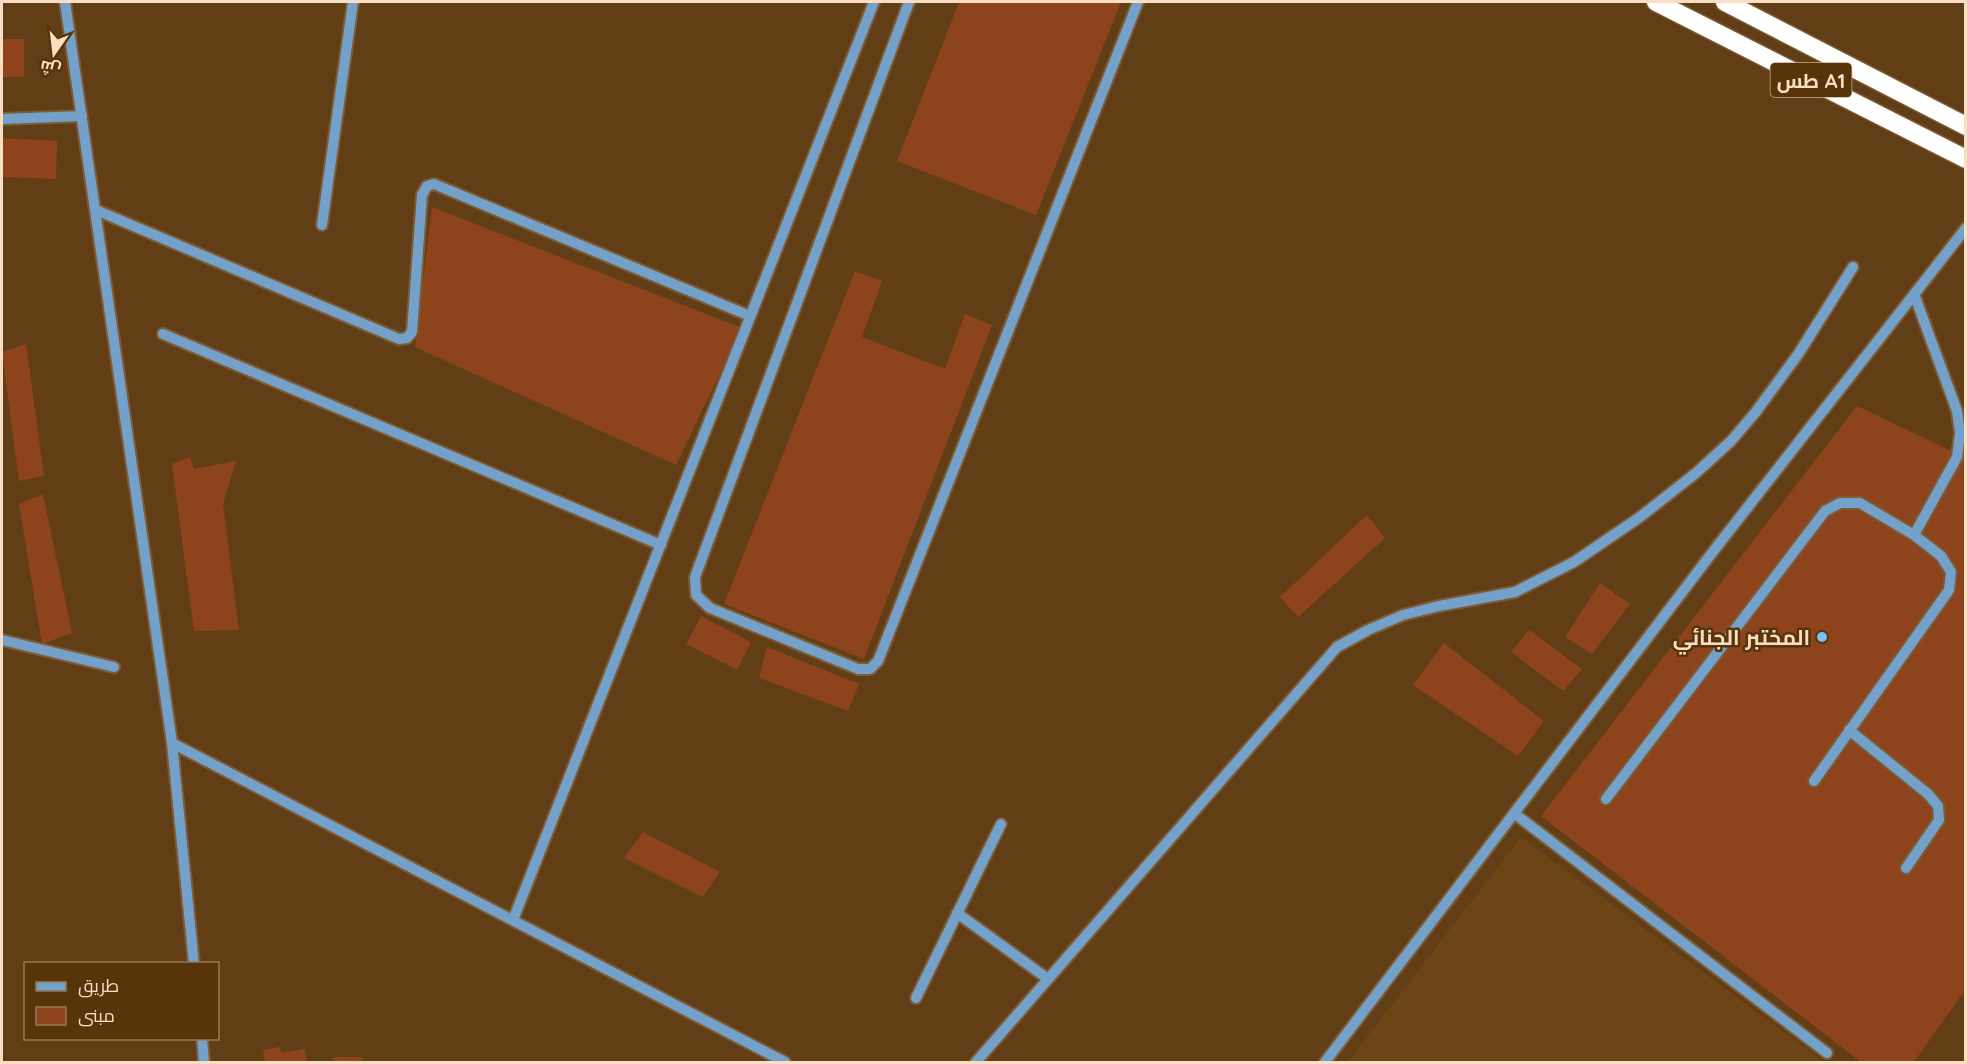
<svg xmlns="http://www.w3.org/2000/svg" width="1967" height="1064" viewBox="0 0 1967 1064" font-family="Quicksand,Cairo,sans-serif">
<rect width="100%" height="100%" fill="#623e16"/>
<!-- built -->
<path fill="#6d4416" d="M1521,837L1824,1062H1348Z"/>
<!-- building -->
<path fill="#8d441d" d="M959,2H1121L1036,215L897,161Z
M2,39H24V77H2Z
M2,138L57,141L56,179L2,177Z
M432,207L742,328L676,465L415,347Z
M855,271L882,281L862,337L945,369L965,314L992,325L864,659L724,604Z
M26,344L44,476L19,481L2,352Z
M1857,406L1966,458V989L1914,1062H1861L1541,816Z
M190,457L194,469L236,461L223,504L239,630L194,631L172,464Z
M43,494L72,633L42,644L19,504Z
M1367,515L1385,538L1298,617L1280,597Z
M1600,583L1630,604L1592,654L1565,637Z
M701,616L751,642L737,670L686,644Z
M1529,630L1582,669L1563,691L1511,652Z
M1444,643L1544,721L1518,756L1413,685Z
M767,647L859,684L848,711L759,678Z
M643,832L720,872L703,897L624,858Z
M280,1047L281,1053L305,1049L307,1062H265L263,1050Z
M333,1057H363V1062H333Z"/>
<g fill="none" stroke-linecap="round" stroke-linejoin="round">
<defs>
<path id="minor" d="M65,2L172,743L194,964
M909,2L695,577L696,595L710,608L858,669H870L878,661L1138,2
M2,119L82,116
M96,210L399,339L407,338L412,332L422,195L427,186L434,184L750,316
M322,225L353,2
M163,334L661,545
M1914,535L1957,457L1960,433L1957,411L1914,294
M2,640L114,667
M1849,730L1928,794L1938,806L1939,820L1906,868
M172,743L785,1062
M1606,799L1825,511L1840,503H1860L1914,535L1941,556L1951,572L1949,590L1814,781
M1515,814L1827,1053
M957,913L1048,979
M513,920L874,2
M916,998L1001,824
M202,1038L204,1062
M976,1062L1337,647L1368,630L1403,615L1439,606L1515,592L1574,562L1640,517L1696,473L1731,441L1755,413L1799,353L1853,267
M1325,1062L1715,549L1966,228"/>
<path id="highway" d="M1656,2L1966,159
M1725,2L1966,126"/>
</defs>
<!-- minor casing -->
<use href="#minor" stroke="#7d5b35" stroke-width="14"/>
<!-- highway casing -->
<use href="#highway" stroke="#7d5b35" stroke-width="21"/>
<!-- minor -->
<use href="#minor" stroke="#73a1c9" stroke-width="10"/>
<!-- highway -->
<use href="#highway" stroke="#fff" stroke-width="18"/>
</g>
<!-- markers -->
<circle fill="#7bbef8" stroke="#573409" stroke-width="2" cx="1822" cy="637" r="6"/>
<g text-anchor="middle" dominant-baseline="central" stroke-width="5" stroke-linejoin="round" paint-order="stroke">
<!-- shield labels -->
<rect fill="#573409" stroke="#c8ab8c" stroke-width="1.5" x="1770.5" y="63" width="81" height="34" rx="4.5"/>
<g font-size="20" font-weight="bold" fill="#f9dec4">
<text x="1811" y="80">طس A1</text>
</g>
<!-- poi labels -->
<g font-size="21" font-weight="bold" fill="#f9dec4" stroke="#573409" text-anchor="end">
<text x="1810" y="637">المختبر الجنائي</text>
</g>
</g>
<!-- border -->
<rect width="1967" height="1064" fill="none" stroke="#f9dec4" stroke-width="6"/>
<!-- legend -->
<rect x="24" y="962" width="195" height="78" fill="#573409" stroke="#987854" stroke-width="1.5"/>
<rect x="36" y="982" width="30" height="9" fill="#73a1c9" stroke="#987854" stroke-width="1.5"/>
<text x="78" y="992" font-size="18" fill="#f9dec4">طريق</text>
<rect x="36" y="1007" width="30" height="18" fill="#8d441d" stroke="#987854" stroke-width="1.5"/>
<text x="78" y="1022" font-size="18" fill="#f9dec4">مبنى</text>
<!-- north arrow -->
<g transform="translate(54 54) rotate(194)" stroke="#573409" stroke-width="4.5" paint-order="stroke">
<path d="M0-4.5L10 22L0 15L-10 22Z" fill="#f9dec4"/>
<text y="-9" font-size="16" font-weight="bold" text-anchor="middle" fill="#f9dec4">ش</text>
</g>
</svg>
